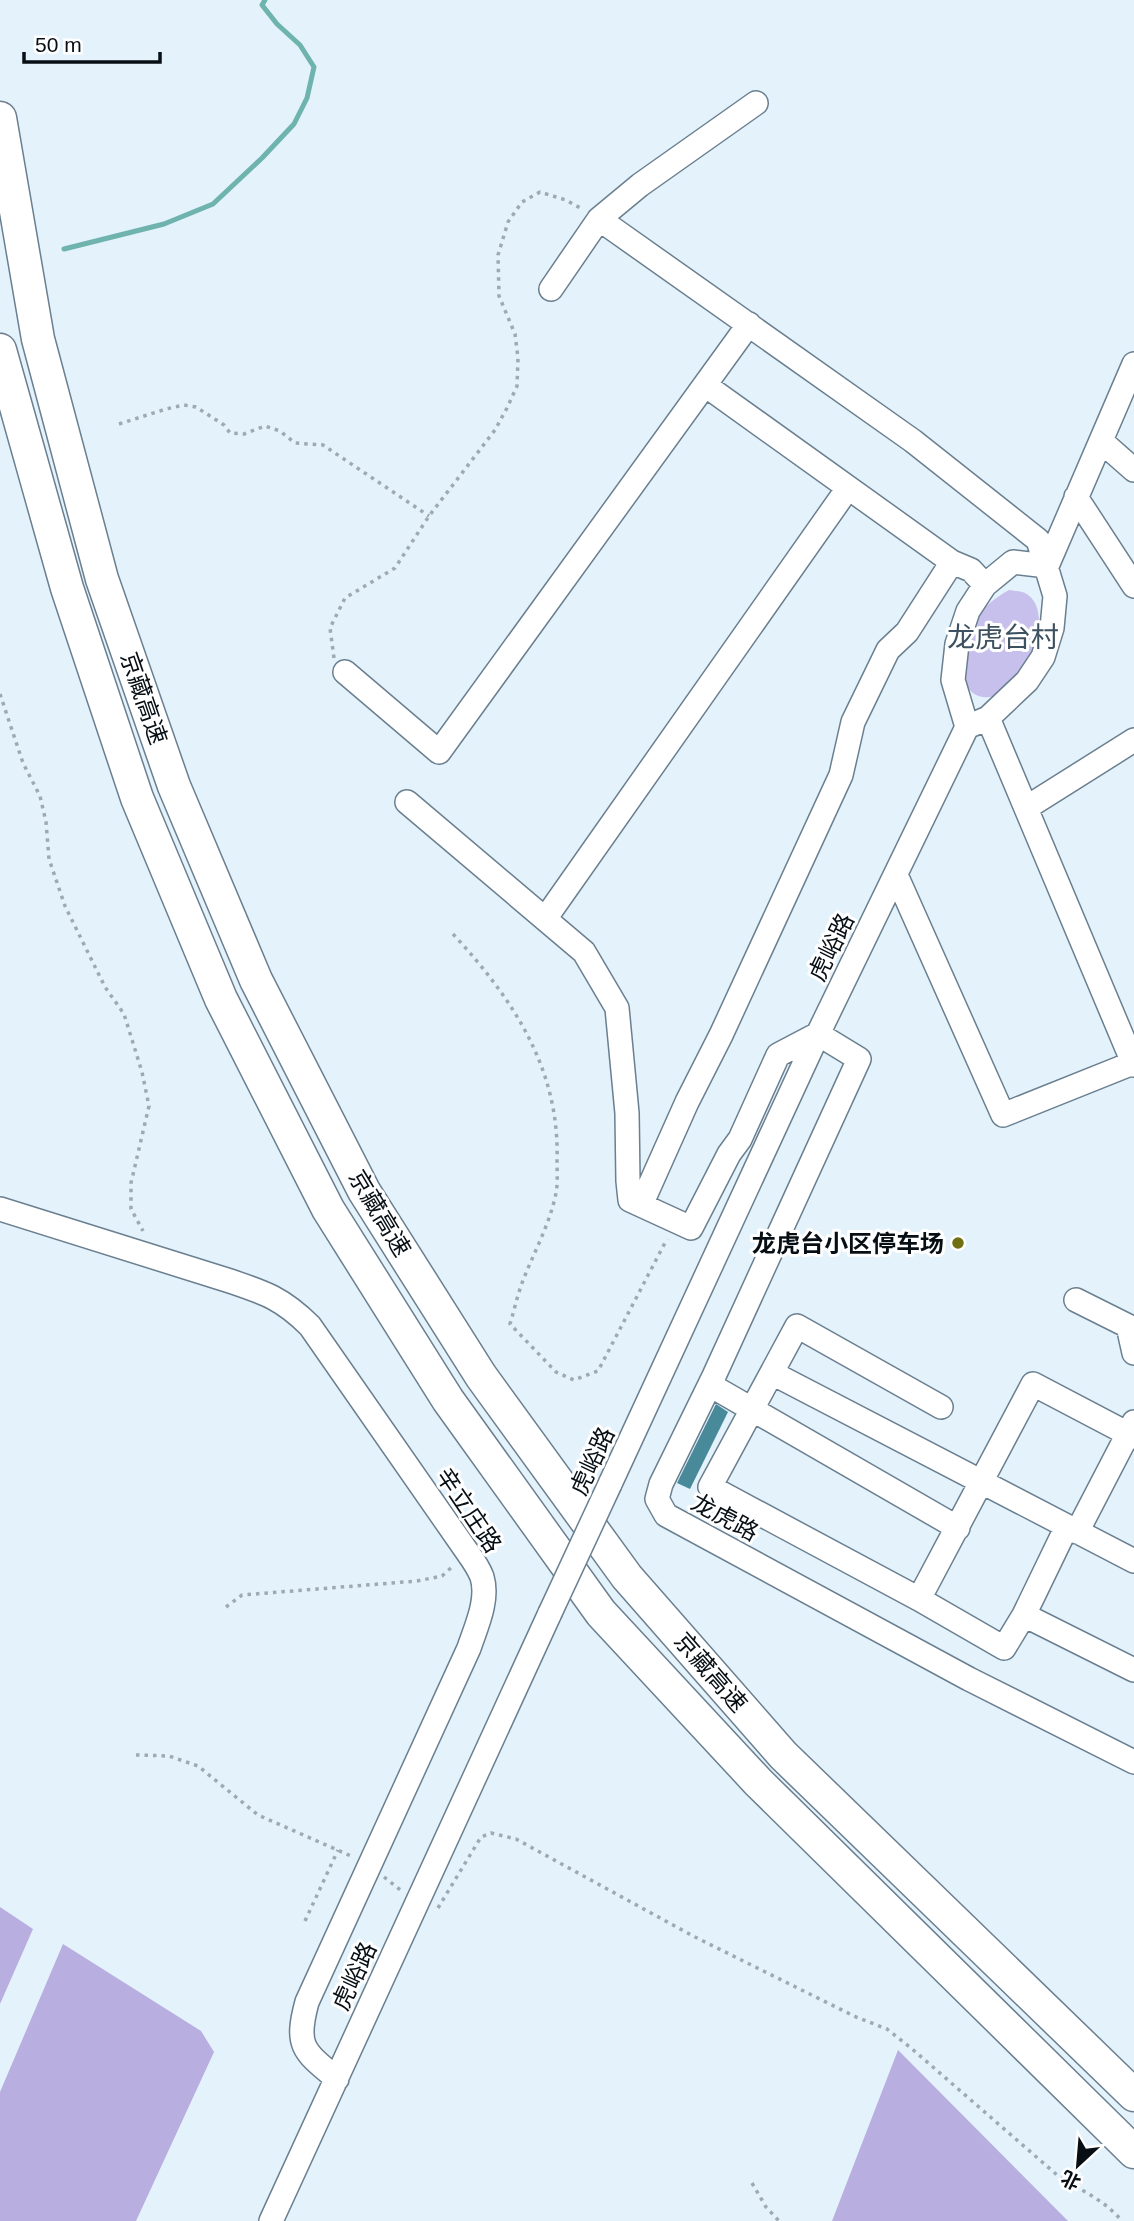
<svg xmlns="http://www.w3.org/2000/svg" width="1134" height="2221" viewBox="0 0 1134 2221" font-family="Arial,'Noto Sans SC',sans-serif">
<rect width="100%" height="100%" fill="#e4f2fc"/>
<!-- green -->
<path fill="#c8c0ec" d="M1009,590C1014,591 1021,591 1025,593C1061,612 1020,702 983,697C954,693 964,645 972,627C978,611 994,598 1009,590Z"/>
<!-- forest -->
<path fill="#b8aee0" d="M0,1907L33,1929L0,2004Z
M63,1944L201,2031L214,2052L136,2221H0V2092Z
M898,2050L1068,2221H832Z"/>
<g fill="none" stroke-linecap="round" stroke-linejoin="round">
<!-- stream -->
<path stroke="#6eb3ad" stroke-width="5" d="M64,249L164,224L213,204L262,158L294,124L307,98L314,67L300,45L277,24L262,5L265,0"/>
</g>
<!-- building -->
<path fill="#498a9a" d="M716,1404L728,1412L690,1489L677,1483Z"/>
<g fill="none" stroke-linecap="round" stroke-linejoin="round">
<defs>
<path id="minor" d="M599,219L640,185L756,103
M551,289L599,219L913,441L1038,540L1055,596L1052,628L1043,657L1027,681L988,718L967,727L953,680L957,644L968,611L985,585L1013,562L1047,566
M705,385L952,562
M1101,441L1134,470
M1076,497L1134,586
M1047,566L1134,364
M345,672L439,752L749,324
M988,718L1134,1065
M407,802L584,952L617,1008L627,1113L628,1181L630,1200L691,1228L729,1154L740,1139L778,1055L818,1034L859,1059L714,1376L661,1484L657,1499L666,1515L969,1679L1134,1762
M1026,808L1134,740
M896,875L1003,1115L1133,1063
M545,919L848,488
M641,1205L687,1102L721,1035L841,775L853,722L888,650L907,632L952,562L971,570L985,585
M0,1209L230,1281C266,1293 283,1299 310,1326L468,1553C473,1560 479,1569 482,1577C489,1600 476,1627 469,1648L307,2002C295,2046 303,2051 337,2079
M1076,1300L1128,1326L1134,1353
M772,1373L1134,1561
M710,1385L958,1528
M941,1407L797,1326L710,1487L919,1599L1004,1648L1024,1615L1134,1670
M610,1484L818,1034L967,727
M1077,1532L1134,1422
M919,1599L1033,1384L1134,1437
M1024,1615L1067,1526
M271,2221L550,1613"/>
<path id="highway" d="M0,118L38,339L102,579L174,786L256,980L364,1191L481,1376L627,1577L783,1755L1134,2095
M0,350L67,588L137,798L221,999L328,1209L448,1400L601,1613L758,1782L1134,2152"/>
</defs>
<!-- minor casing -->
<use href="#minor" stroke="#6a7f8f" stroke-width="26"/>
<!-- highway casing -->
<use href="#highway" stroke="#6a7f8f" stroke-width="35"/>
<!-- path -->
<path stroke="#9eaab3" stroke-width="3.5" stroke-dasharray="3.5 5" stroke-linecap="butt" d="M119,424L166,409L184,405L196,407L224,425L230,433L244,434L265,426L280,431L295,443L323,445L429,516
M334,658L330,628L345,598L395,568L429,516L495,430L507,408L517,386L518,358L515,334L499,296L498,255L508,222L522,202L540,192L566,200L582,209
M0,694L23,763L40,796L46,822L49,859L65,906L105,987L124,1014L142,1072L149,1106L131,1183V1209L143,1231
M453,934C513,999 560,1069 557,1161C557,1171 558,1183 556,1193C550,1224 533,1254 522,1283C517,1297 514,1311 510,1324L556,1372L574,1380L598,1371L667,1239
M226,1607L242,1595L417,1581L442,1576L453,1566
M136,1755L169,1756L198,1766L258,1815L351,1856
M384,1877L403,1892
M438,1908L481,1837L491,1833L516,1839L693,1936L856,2017L887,2029L911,2048L1064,2181C1085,2191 1107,2203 1122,2221
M305,1921L338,1850
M752,2183L766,2207L779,2221"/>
<!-- minor -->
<use href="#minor" stroke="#fff" stroke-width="23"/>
<!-- highway -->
<use href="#highway" stroke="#fff" stroke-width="32"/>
<defs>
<path id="minor-bridge" d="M550,1613L610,1484"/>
</defs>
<!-- minor-bridge casing -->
<use href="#minor-bridge" stroke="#6a7f8f" stroke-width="26" stroke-linecap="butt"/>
<!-- minor-bridge -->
<use href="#minor-bridge" stroke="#fff" stroke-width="23"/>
</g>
<!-- markers -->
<circle fill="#707013" stroke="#fff" stroke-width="2.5" cx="958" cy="1243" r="7"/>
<g text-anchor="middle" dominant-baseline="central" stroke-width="6" stroke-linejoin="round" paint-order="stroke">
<!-- street labels -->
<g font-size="24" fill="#070f15" stroke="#fff">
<text transform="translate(144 698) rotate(71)">京藏高速</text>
<text transform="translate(831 947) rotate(-64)">虎峪路</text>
<text transform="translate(380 1213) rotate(59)">京藏高速</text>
<text transform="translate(592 1461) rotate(-65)">虎峪路</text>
<text transform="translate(469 1510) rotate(56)">辛立庄路</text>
<text transform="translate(725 1517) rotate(28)">龙虎路</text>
<text transform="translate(711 1672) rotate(49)">京藏高速</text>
<text transform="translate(354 1976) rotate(-65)">虎峪路</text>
</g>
<!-- poi labels -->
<g font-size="24" font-weight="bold" fill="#070f15" stroke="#fff" text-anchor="end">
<text x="944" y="1243">龙虎台小区停车场</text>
</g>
<!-- quarter labels -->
<g font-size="28" fill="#3d5160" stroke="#fff">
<text x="1003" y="637">龙虎台村</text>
</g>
</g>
<!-- north arrow -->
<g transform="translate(1078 2165) rotate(206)" stroke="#ffffff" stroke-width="5" paint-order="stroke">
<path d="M0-5L12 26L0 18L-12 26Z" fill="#070f15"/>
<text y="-10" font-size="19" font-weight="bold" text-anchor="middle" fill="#070f15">北</text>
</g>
<!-- scale -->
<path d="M24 52v10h136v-10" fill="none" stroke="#070f15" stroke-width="3.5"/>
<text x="35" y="52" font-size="21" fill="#070f15" stroke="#ffffff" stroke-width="5" paint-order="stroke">50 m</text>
</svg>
